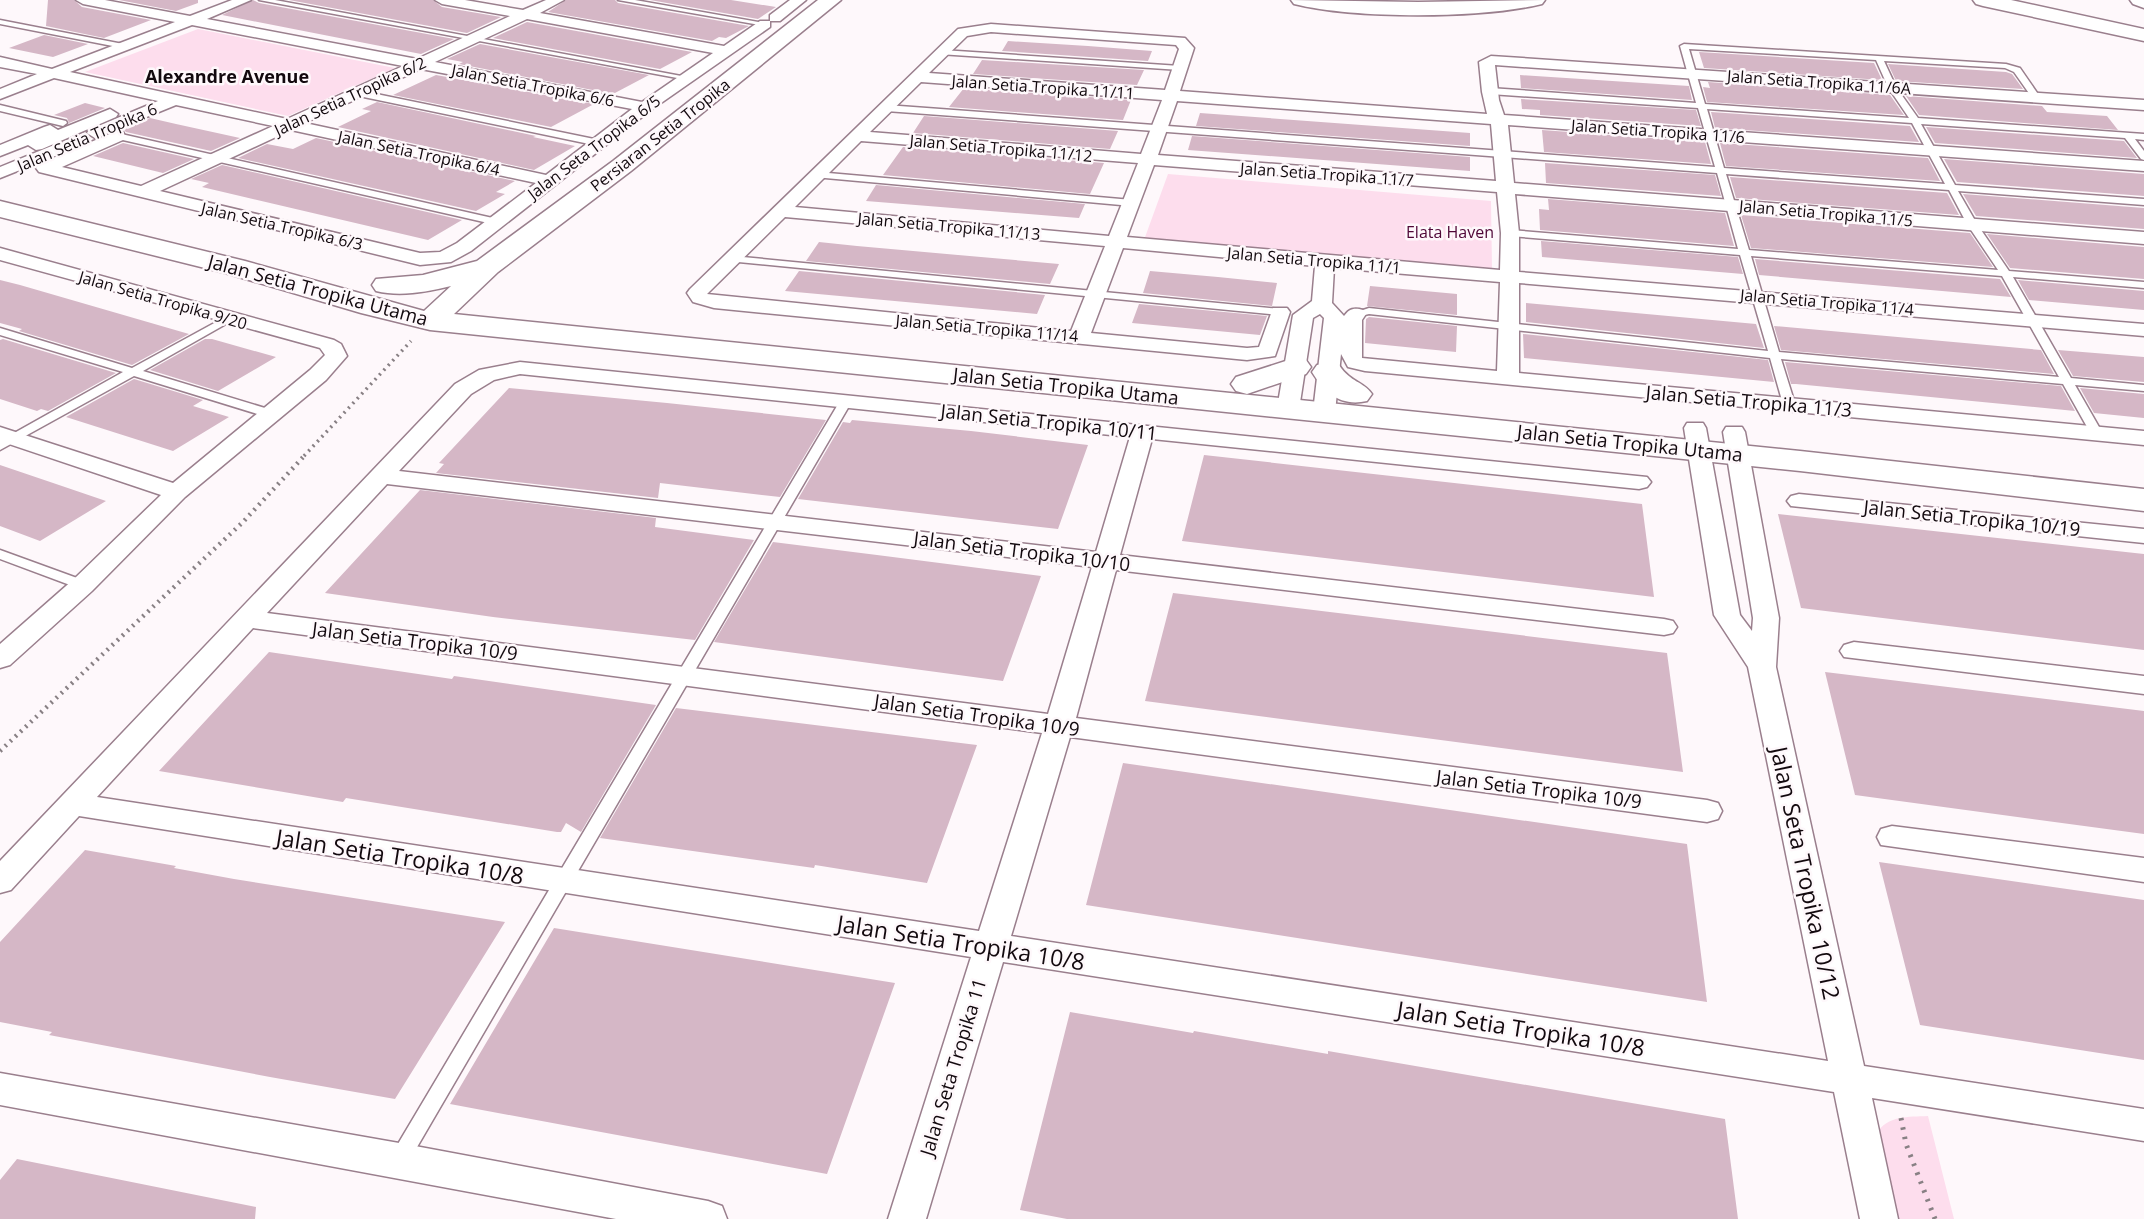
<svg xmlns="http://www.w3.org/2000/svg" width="2144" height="1219" viewBox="0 0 2144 1219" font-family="'Open Sans',sans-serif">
<rect width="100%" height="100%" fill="#fef8fb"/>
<!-- green -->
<path fill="#fddded" d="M198,29L395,68L288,116L85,72Z
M1168,174L1491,201L1492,270L1144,240Z
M1928,1116L1954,1219H1896L1876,1134C1888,1115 1908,1117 1928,1116Z"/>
<!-- building -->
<path fill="#d5b7c6" d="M48,0H74L82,7L151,20L104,38L46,26Z
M119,0H198V3L176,11Z
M253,0L259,3L454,39L421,54L222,15Z
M289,0H433L442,7L501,17L467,33Z
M566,0H615L618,3L749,26L726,38L719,37L712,41L548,12Z
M650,0H731L776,7L758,19Z
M527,22L692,52L660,69L493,38Z
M44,35L88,44L53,57L9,48Z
M1008,41L1088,46L1152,51L1148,61L1002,51Z
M480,44L649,75L613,94L459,64L463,62L447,59Z
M1699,52L1874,63L1882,80L1704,68Z
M982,60L1144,70L1137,85L973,74Z
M1888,64L2006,72L2012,74L2023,89L1896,81Z
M436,75L594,104L551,127L393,95Z
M1520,75L1689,86L1692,100L1521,88Z
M1708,82L1890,95L1904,115L1707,102L1703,87L1710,88Z
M964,88L1131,100L1123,120L949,107Z
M1906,96L2042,106L2047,112L2107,116L2118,130L1919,115Z
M1521,99L1696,110L1701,126L1540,115V110L1522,109Z
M377,102L536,136L533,137L575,146L534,170L338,127L371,111L362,109Z
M85,103L105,108L69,123L67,118L54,115Z
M1711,112L1910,126L1919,142L1715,128Z
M1200,113L1470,133V146L1196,126Z
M924,116L1118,131L1110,149L913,133Z
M150,118L176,124L240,138L211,151L126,132L123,129Z
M1926,127L2124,141L2137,158L1935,143Z
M1542,130L1705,142L1711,164L1544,152Z
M1192,136L1470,157V171L1188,150Z
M316,138L515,181L496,192L505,194L476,211L238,158L267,144L293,149Z
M123,143L194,159L163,173L93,156Z
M1720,143L1928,158L1940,181L1726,166Z
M903,147L1104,163L1090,194L883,175Z
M1944,159L2144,174V196L1957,182Z
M1545,163L1715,175L1721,196L1546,183Z
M222,165L462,220L428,240L202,187L209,183L191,179Z
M1730,177L1947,193L1959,215L1736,198Z
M876,185L1085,204L1079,218L866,201Z
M1963,194L2144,208V229L1976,216Z
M1548,199L1725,213L1734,246L1540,230L1539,209L1549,210Z
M1741,215L1970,233L1993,267L1751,248Z
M1987,234L2144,247V279L2010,268Z
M1541,241L1738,257L1743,274L1542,257Z
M819,242L857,246L1059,264L1050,284L806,261Z
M1755,259L2000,279L2011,297L1759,275Z
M799,271L1045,295L1037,314L785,291Z
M1150,271L1218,277L1277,283L1272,306L1143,293Z
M0,280L20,285L189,334L132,365L19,331L22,329L0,323Z
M2018,280L2144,291V310L2029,300Z
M1370,286L1457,294V315L1367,306Z
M1526,303L1756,324L1764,348L1526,322Z
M1139,304L1267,316L1260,335L1132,323Z
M1369,317L1457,326L1456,352L1365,343L1366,319Z
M1774,326L2041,350L2054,374L1781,350Z
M1523,334L1768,360L1774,382L1524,358Z
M3,339L116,373L48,411L41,409L37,411L0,399V340Z
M205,339H212L276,357L218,391L150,370Z
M2058,350L2144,357V382L2073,376Z
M1785,362L2061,386L2075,411L1796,384H1791Z
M134,379L203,400L193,406L229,417L173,451L66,417Z
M509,388L667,403L826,420L780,497L660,483L658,498L436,473L444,464L439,463Z
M2080,388L2144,394V418L2094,413Z
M852,420L971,431L1088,445L1058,529L798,499L843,422L850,423Z
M1204,455L1642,504L1654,597L1182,541Z
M0,465L59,485L106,501L40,541L0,526Z
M420,490L656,518L655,527L754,540L695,640L493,617L325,593Z
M1778,514L2144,554V650L1801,608Z
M773,542L877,555L1041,576L1003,681L714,642Z
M1173,593L1667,653L1683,772L1145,701Z
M269,652L452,679L454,676L656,705L581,832L566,823L561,832H557L346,798L343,802L159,771Z
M1825,672L2144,711V834L1855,795Z
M676,708L977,745L927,883L815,865L814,868L600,838Z
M1123,763L1687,844L1707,1002L1086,905Z
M85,850L176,866L174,868L234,879L505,922L395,1099L270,1077L49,1035L52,1032L0,1022V942Z
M1879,862L2144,900V1060L1920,1025Z
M554,928L895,983L827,1174L450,1104Z
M1070,1012L1193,1033L1194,1031L1328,1054V1051L1725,1119L1738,1219H1067L1020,1210Z
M17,1159L256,1207L255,1219H0V1180Z"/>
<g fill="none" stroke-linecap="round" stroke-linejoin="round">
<defs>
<path id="lane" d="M259,0H275L692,78L688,80Z
M618,0H635L769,24L765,26Z
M0,20L123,44L127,46L123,48L0,24Z
M1684,44L2006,64L2020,68L2040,97L2039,99H2033L2014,72L2005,68L1884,61L1896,87L1918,118L2144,134V140L2135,139L2144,151V160L2141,159L2125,138L1921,124L1955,185L2144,199V205L1958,191L1977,224L2009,271L2144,282V288L2013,277L2071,378L2144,385V391L2075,385L2103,434L2097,438L2091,434L2063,384L1781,359L1795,404L1789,408L1783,404L1770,358L1369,314L1356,317L1351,314L1369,308L1768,351L1740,255L1510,236L1505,233L1510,230L1738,249L1717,173L886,111L882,108L886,105L1715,167L1698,108L1490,94L1486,91L1490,88L1696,103L1680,46ZM1689,49L1876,60L1888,87L1909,118L1705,104ZM1707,109L1912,123L1945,184L1724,168ZM1726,174L1949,190L1967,224L1998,270L1749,250ZM1751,256L2002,276L2059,377L1779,352Z
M942,50L1180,66L1184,68L1180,70L939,54L938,52Z
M357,90L599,140L603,143L599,146L354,95L353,93Z
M0,105L66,121L67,123L63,126L0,111Z
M117,133L497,219L502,222L497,225L114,138L113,136Z
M817,172L1132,200L1137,203L1132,206L814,177L812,175Z
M732,256L1280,309L1285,312L1280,315L728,261V257Z
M229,315L234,318L233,320L143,371L275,411V417H267L134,376L0,450V441L123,372L0,335V328L132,368Z
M846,397L852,401L406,1166L399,1169L392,1166L389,1160L392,1154L840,401Z
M0,550L88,582L90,585L88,588H78L0,559Z"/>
<path id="street" d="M76,0H105L190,16L232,0H251L207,19L417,59L510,16L442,4L435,0H465L523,10L546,0H564L540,13L724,46L760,21H770V15L790,0H806L780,21H770V27L651,110L471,251L451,262L420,265L39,172L36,168L39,164L117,131L123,132L125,136L123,140L62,167L141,186L273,126L176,105L95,138L87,133L89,130L158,101L54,78L0,99V89L37,74L0,67V57L52,69L175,22L83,4ZM527,19L713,53L642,102L435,62ZM192,25L403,66L287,119L70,72ZM421,69L632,109L546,175L305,123ZM291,130L536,183L457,243L440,252L420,253L160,191Z
M991,24L1185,38L1194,48L1180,91L1487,114L1482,92L1479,62L1491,56L2144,100V110L1495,65L1499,100L1504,115L2144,161V171L1508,125L1514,183L2144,232V244L1515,194L1519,233V272L2144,324V336L1519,283V373L2144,431V445L1365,371L1348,367L1341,354L1335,412L1332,417H1316L1313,412L1324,318L1320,314L1313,318L1299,409L1296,414H1280L1277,409L1293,315L1312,301L1315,266L1123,248L1091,333L1247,348L1259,347L1273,308H1287L1290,312L1275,356L1247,360L714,308L693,302L687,293L690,289L958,29ZM991,32L1176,45L1179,49L1165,90L929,73L967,36ZM921,82L1162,100L1141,154L870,132ZM1177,101L1491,124L1496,181L1158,155ZM861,141L1138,163L1109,236L795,207ZM1154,165L1497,192L1501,233L1500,270L1127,237ZM785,217L1105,246L1071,331L707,294ZM1334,268L1500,282L1497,371L1362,358V320L1366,314L1363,310C1354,307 1349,309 1344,316L1332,303Z
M110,109L118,114L116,117L42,149L36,150L28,145L0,156V145L44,127L50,125L58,130Z
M59,143L65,144L67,148L65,152L0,178V167Z
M0,248L334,340L341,344L347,356L326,380L185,497L92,591L10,665L0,668V644L74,579L161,495L0,441V427L173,483L310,370L325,355L320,348L0,260Z
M520,362L1647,477L1651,482L1647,487L1639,489L1152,439L1120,555L1664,619L1673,621L1677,627L1673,633L1664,635L1116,570L1076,718L1707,800L1718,803L1722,811L1718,819L1707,822L1070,737L1011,936L1828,1061L1748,667L1714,615L1684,428L1687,423H1703L1706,428L1740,615L1752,631L1753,618L1723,432L1726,427H1742L1745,432L1779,618L1776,667L1864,1066L2144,1109V1141L1872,1098L1898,1219H1860L1834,1092L1003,962L926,1219H888L971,957L79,816L11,890L0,893V861L455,384L479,370ZM520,374L1130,437L1096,552L399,471L471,394L494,380ZM387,484L1092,567L1048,714L267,613ZM253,628L1042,733L979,931L97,797Z
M1799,494L2144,529V543L1791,506L1787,501L1791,496Z
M1854,642L2144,676V694L1844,657L1840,651L1844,645Z
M1892,826L2144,858V882L1881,845L1877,837L1881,829Z
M0,1073L399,1143L708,1201L722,1206L727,1219H616L0,1105Z"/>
<path id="secondary" d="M818,0H841L631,171L498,272L454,314L1800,451L2144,489V511L1800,471L430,330L361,313L225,273L0,217V201L245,261L424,311L451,286C426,292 400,297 376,291L372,285L376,279L423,275L477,261L613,161Z
M1295,358L1306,360L1311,367L1306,374L1247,394L1236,391L1231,384L1236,377Z
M1328,363L1339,365C1351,383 1363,381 1372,394L1367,401C1341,407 1325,393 1312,372L1317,365Z"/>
<path id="highway" d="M1291,0L1418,2L1545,0L1542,4C1481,19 1355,19 1294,4Z
M1973,0H2011L2144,29V41L1983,6L1976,4Z
M2130,0H2144V8L2133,4Z"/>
</defs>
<!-- lane casing -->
<use href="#lane" stroke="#9a7f8d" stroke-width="3"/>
<!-- street casing -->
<use href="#street" stroke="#9a7f8d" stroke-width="3"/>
<!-- secondary casing -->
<use href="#secondary" stroke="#9a7f8d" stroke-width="3"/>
<!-- highway casing -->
<use href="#highway" stroke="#9a7f8d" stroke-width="3"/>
<!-- path-far2 -->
<path stroke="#888084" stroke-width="3.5" stroke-dasharray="2 4.5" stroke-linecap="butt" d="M304,456L411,341"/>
<!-- path-far1 -->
<path stroke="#888084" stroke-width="4.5" stroke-dasharray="2 5" stroke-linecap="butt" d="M0,751L243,522L306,454"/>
<!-- path -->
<path stroke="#888084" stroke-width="5" stroke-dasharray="2.5 7" stroke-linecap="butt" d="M1901,1118L1906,1144L1935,1219"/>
<!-- lane -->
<use href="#lane" fill="#fff" fill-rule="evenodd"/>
<!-- street -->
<use href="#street" fill="#fff" fill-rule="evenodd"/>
<!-- secondary -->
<use href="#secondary" fill="#fff" fill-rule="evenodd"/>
<!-- highway -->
<use href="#highway" fill="#fff" fill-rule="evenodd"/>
</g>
<g text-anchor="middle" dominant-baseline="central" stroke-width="5" stroke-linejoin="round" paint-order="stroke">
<!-- far-street labels -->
<g font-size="16" fill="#12090e" stroke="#fef8fb">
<text transform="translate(1819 82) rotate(4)">Jalan Setia Tropika 11/6A</text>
<text transform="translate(533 85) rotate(11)">Jalan Setia Tropika 6/6</text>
<text transform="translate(1043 87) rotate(4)">Jalan Setia Tropika 11/11</text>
<text transform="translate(350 96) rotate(-25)">Jalan Setia Tropika 6/2</text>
<text transform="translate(1658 131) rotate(4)">Jalan Setia Tropika 11/6</text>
<text transform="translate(660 135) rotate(-38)">Persiaran Setia Tropika</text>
<text transform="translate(87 137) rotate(-23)">Jalan Setia Tropika 6</text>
<text transform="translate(594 147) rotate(-37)">Jalan Seta Tropika 6/5</text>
<text transform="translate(1001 148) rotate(5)">Jalan Setia Tropika 11/12</text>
<text transform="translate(419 153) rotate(12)">Jalan Setia Tropika 6/4</text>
<text transform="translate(1327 174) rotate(4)">Jalan Setia Tropika 11/7</text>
<text transform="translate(1826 213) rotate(5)">Jalan Setia Tropika 11/5</text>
<text transform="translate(282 226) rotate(13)">Jalan Setia Tropika 6/3</text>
<text transform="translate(949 226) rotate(5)">Jalan Setia Tropika 11/13</text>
<text transform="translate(1314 260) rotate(5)">Jalan Setia Tropika 11/1</text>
<text transform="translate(163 300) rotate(16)">Jalan Setia Tropika 9/20</text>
<text transform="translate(1827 302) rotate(5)">Jalan Setia Tropika 11/4</text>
<text transform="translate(987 328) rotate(5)">Jalan Setia Tropika 11/14</text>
</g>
<!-- far-park labels -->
<g font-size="16" fill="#4f0737" stroke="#fef8fb">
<text x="1450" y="232">Elata Haven</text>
</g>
<!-- far-neighbourhood labels -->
<g font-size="18" font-weight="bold" fill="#12090e" stroke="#fef8fb">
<text x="227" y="76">Alexandre Avenue</text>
</g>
<!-- street labels -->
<g font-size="19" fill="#12090e" stroke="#fef8fb">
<text transform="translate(318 290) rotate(15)">Jalan Setia Tropika Utama</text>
<text transform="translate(1066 386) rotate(6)">Jalan Setia Tropika Utama</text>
<text transform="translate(1749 401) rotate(5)">Jalan Setia Tropika 11/3</text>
<text transform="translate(1049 422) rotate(6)">Jalan Setia Tropika 10/11</text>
<text transform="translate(1630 443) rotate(6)">Jalan Setia Tropika Utama</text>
<text transform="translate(1972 518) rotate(6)">Jalan Setia Tropika 10/19</text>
<text transform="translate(1022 551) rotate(7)">Jalan Setia Tropika 10/10</text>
<text transform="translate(415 641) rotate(7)">Jalan Setia Tropika 10/9</text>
<text transform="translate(977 715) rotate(8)">Jalan Setia Tropika 10/9</text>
<text transform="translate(1539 789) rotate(7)">Jalan Setia Tropika 10/9</text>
<text transform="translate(953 1067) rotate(-73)">Jalan Seta Tropika 11</text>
</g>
<!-- near-street labels -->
<g font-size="23" fill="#12090e" stroke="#fef8fb">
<text transform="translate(400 856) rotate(9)">Jalan Setia Tropika 10/8</text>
<text transform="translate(1806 873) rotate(78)">Jalan Seta Tropika 10/12</text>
<text transform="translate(961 942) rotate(9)">Jalan Setia Tropika 10/8</text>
<text transform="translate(1521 1028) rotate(9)">Jalan Setia Tropika 10/8</text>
</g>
</g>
</svg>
